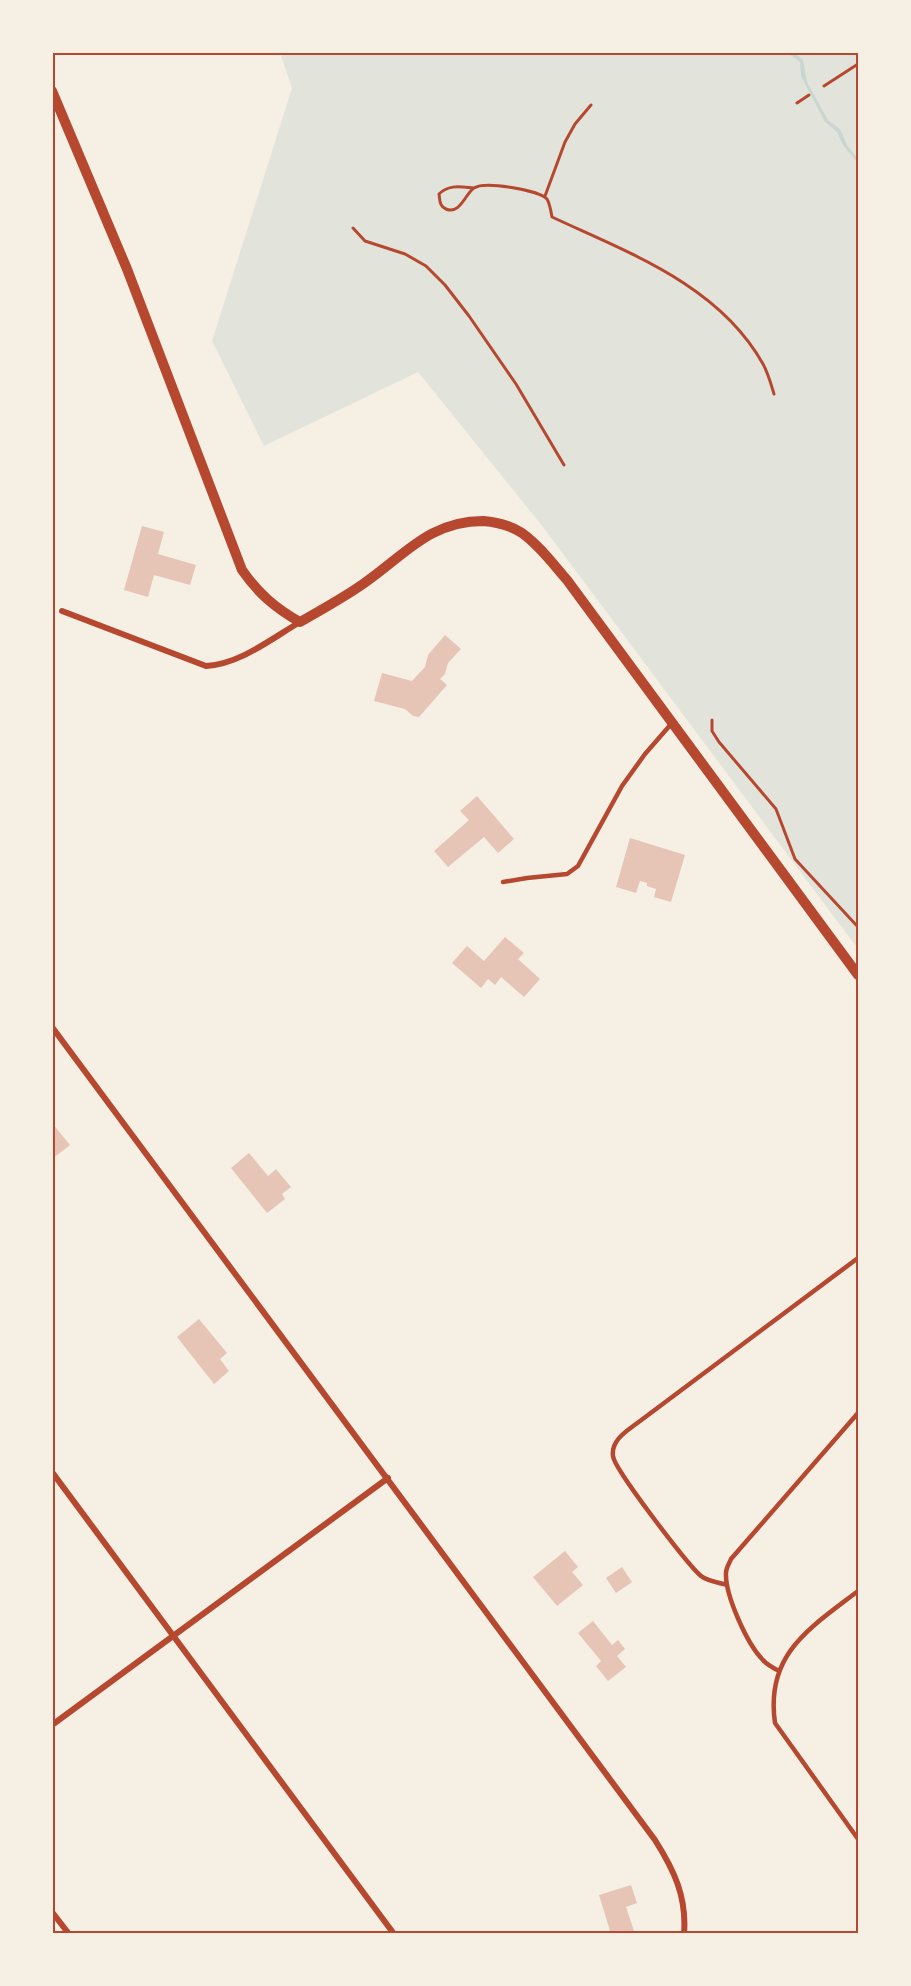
<svg xmlns="http://www.w3.org/2000/svg" width="911" height="1986" viewBox="0 0 911 1986" font-family="Spectral,serif">
<rect width="100%" height="100%" fill="#f6efe4"/>
<!-- green -->
<path fill="#e2e4dc" d="M280,53H858V949L543,527L418,372L264,446L212,341L292,88Z"/>
<!-- water -->
<path fill="#c9d6d2" d="M788,53H795L803,60L807,82L828,120L840,129L847,145L858,159V163L843,145L837,132L825,122L801,76L800,62Z"/>
<!-- building -->
<path fill="#e6c5b7" d="M142,526L164,532L158,554L196,565L190,585L154,575L148,597L124,590Z
M445,635L461,649L448,663L445,674L440,679L447,685L419,717L413,716L405,709L374,701L382,673L412,681L425,667L428,655Z
M477,796L514,839L498,853L484,837L448,867L434,851L469,820L460,811Z
M630,838L685,855L671,902L654,897L656,889L647,886V883L640,881L636,893L616,887Z
M505,937L524,953L518,959L540,979L524,997L501,977L495,985L488,979L481,988L452,963L467,946L484,961Z
M52,1123L70,1145L52,1159Z
M249,1153L268,1176L276,1169L291,1187L282,1194L285,1199L267,1213L231,1168Z
M199,1319L227,1353L220,1359L229,1371L214,1384L177,1337Z
M565,1551L578,1567L572,1572L583,1585L557,1606L533,1577Z
M622,1567L632,1582L616,1593L606,1578Z
M593,1621L612,1645L618,1640L625,1649L617,1656L626,1667L608,1681L596,1666L601,1661L578,1633Z
M631,1885L637,1903L626,1907L634,1931L626,1934H611L599,1895Z"/>
<g fill="none" stroke-linecap="round" stroke-linejoin="round">
<!-- path -->
<path stroke="#b5482f" stroke-width="3" d="M824,86L858,64
M797,103L809,95
M474,188C461,187 449,184 439,194C440,200 439,206 446,209C460,215 465,194 474,188C485,181 539,190 547,199C550,204 551,212 552,217C629,253 719,285 763,364C768,373 771,384 774,394
M545,196L565,142L575,124L591,105
M353,228L365,241L405,254L426,266L445,285L469,316L516,384L564,465
M712,720V731L719,742L776,809L795,859L858,927"/>
<!-- service -->
<path stroke="#b5482f" stroke-width="4.5" d="M503,882L527,878L567,874L578,866L622,786L645,754L672,723
M727,1585C720,1583 707,1581 701,1576C688,1565 614,1469 613,1456C611,1441 625,1432 636,1424L858,1258
M858,1591C810,1628 765,1654 775,1723L858,1839
M779,1671C773,1668 767,1665 763,1660C747,1644 725,1595 726,1573C726,1568 729,1564 731,1559L858,1413"/>
<!-- minor -->
<path stroke="#b5482f" stroke-width="6" d="M62,611L206,666C240,664 271,639 300,622
M52,1027L655,1840C674,1870 687,1897 684,1934
M52,1472L394,1934
M52,1725L388,1478
M52,1912L69,1934"/>
<!-- tertiary -->
<path stroke="#b5482f" stroke-width="10" d="M52,91L127,269L242,570C258,593 275,608 300,622C321,610 343,598 363,584C404,556 429,521 483,521C496,522 511,526 522,533C540,546 553,564 567,580L858,975"/>
</g>
<!-- border -->
<rect width="911" height="1986" fill="none" stroke="#f6efe4" stroke-width="108"/>
<rect x="54" y="54" width="803" height="1878" fill="none" stroke="#b5482f" stroke-width="2"/>
</svg>
